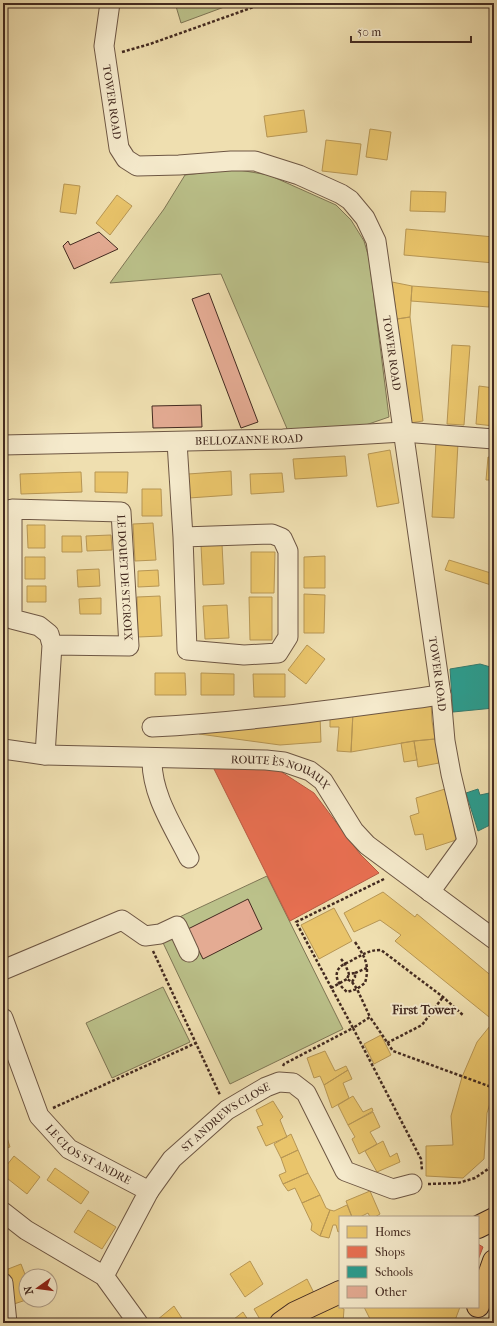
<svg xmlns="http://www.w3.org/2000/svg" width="497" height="1326" viewBox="0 0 497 1326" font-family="'IM FELL French Canon',serif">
<rect width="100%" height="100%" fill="#efdfb0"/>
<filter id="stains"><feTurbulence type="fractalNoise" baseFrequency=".005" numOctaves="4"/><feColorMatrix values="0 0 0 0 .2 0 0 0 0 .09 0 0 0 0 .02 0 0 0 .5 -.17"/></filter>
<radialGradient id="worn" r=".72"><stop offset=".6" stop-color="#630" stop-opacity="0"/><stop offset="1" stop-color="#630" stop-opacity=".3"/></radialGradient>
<!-- green -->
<path fill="#bbc18a" stroke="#7f7655" d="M175,3H235L181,23Z
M233,169L269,175L336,205L351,220L364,241L369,258L389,417L357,428L288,431L221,274L110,283L164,209L185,175Z
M267,876L343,1029L230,1084L156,928Z
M163,987L190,1042L112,1078L86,1023Z"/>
<!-- homes -->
<path fill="#e9c46a" stroke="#b79654" d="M304,110L307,132L267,137L264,116Z
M370,129L391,132L387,160L366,157Z
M326,140L361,144L357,175L322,171Z
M64,184L80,186L76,214L60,212Z
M411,191L446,192L445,212L410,211Z
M117,195L132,206L110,235L96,223Z
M406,229L494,237V263L404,255Z
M392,282L412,286L410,317L397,319Z
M412,286L490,292L489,307L411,301Z
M492,303H494V321L491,320Z
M410,317L423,421L410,423L397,319Z
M452,345L470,346L464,425L447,424Z
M479,386L494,388V426L476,424Z
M436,442L458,443L454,518L432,517Z
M390,450L399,503L377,507L368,454Z
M345,456L347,476L295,479L293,459Z
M488,457L494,458V480H486Z
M231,471L232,495L189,498L188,474Z
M81,472L82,492L21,494L20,474Z
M95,472H128L127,493L95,492Z
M282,473L284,492L251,494L250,474Z
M142,489H161L162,516H142Z
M153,523L156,560L135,561L133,524Z
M27,525H45V548H28Z
M111,535L112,550L87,551L86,536Z
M62,536H81L82,552H62Z
M222,544L224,584L203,585L201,545Z
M251,552H275L274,593H251Z
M325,556V588H304V557Z
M25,557H45V579H25Z
M449,560L494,574V586L445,570Z
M99,569L100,586L78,587L77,570Z
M158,570L159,586L138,587V571Z
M27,586H46V602H27Z
M304,594L325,595L324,633H304Z
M160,596L162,636L138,637L137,597Z
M249,597H272V640H250Z
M101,598V614H80L79,599Z
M227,605L229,638L205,639L203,606Z
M307,645L325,659L306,684L288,670Z
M155,673H185L186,695H155Z
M201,673L234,674V695H201Z
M253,674H285V697H254Z
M431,703L432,721L435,739L414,741L351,752L353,712Z
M353,712L351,752L337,751L339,727H330V715Z
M320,716L321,742L280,745L199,734L200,729Z
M435,739L439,763L418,767L414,741Z
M414,741L417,760L404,762L401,743Z
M445,789L456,840L426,850L423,834L415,835L410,816L419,813L416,798Z
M383,892L415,917L417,914L494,978V1091L487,1113L484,1159L463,1178L426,1176V1146L453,1145L451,1116L462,1077L477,1042L494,1021L395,941L401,935L380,920L354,932L344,913Z
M334,908L352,941L319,959L301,925Z
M381,1035L391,1055L374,1064L364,1044Z
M325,1051L335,1071L346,1066L348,1070L324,1085L320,1076L314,1078L307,1058Z
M348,1070L352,1079L343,1083L349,1098L332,1108L324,1085Z
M353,1096L363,1112L372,1108L373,1111L348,1125L338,1105Z
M273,1101L283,1117L280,1120L287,1137L266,1146L257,1127L263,1125L256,1110Z
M373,1112L380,1127L370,1132L377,1144L359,1154L352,1139L355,1137L348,1125Z
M3,1125L10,1147L3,1149Z
M291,1134L298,1150L281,1158L274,1144Z
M383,1141L390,1157L397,1153L400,1162L377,1172L365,1151Z
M298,1150L308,1173L283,1184L279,1175L286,1172L281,1158Z
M14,1156L40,1177L27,1194L3,1175V1170Z
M55,1168L89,1192L81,1204L47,1180Z
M308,1173L320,1195L302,1203L295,1188L288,1191L283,1184Z
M370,1191L380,1214L375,1217H370L368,1213L360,1217H352L346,1201Z
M320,1195L326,1208L330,1210L320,1236L311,1230L312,1224L302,1203Z
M347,1205L352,1217H340V1231L338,1232L336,1225H333L329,1238L320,1236L330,1210L334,1211Z
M88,1210L116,1227L102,1249L74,1232Z
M250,1261L263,1284L245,1297L230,1274Z
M21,1264L26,1277V1300L14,1304L3,1271Z
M307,1279L315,1295L268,1323H262L254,1309Z
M494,1299V1323H487Z
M339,1304L340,1307L344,1309L343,1323H299Z
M174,1306L185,1323H159L157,1320Z
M364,1307H460L454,1323H372Z
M243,1312L250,1323H229Z"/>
<!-- shops -->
<path fill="#e76f51" stroke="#b65a42" d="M213,767L277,769L314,793L360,854L379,873L290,921Z
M478,1244L483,1247L478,1260Z"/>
<!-- schools -->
<path fill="#2a9d8f" stroke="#327a6e" d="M480,664L494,668V708L453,712L450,669Z
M478,789L480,795L494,792V823L478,831L466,793Z"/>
<!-- building -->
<path fill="#e4ab93" stroke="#432a20" d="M99,232L118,249L74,269L63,246L68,241L70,245Z
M209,293L258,422L241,428L192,299Z
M201,405L202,427L153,428L152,406Z
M248,899L262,929L203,959L188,929Z"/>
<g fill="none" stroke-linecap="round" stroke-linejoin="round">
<defs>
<g id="minor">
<path id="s1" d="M110,3L104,46L119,148L126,159L137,166L179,165L231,161H255L299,175L341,194L350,200L365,218L376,241L441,695L445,741L451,774L467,841L430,892"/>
<path d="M177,442L183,537L272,534L282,538L288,551V637L278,653L244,655L187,650L183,537"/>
<path id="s2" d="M3,445L283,439L403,432L494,439"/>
<path d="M152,727C249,722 345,708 441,695"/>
<path id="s3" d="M3,749L45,755L266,760L284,762L310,771L323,781L354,831L367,845L494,939"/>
<path id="s4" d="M45,755L52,645L49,634L39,626L12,619V509L121,512L129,646L52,645"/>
<path d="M152,758C151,794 173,826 189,858"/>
<path d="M3,970L122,920L145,936L160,934L177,926L189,952"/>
<path id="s5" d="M3,1018L39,1116L69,1149L149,1191L104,1276"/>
<path id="s6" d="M149,1191L172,1159L227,1110L266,1087L279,1082L293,1083L306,1093L345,1171L393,1189L412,1184"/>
<path d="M3,1212L26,1230L104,1276L138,1323"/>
<path d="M3,1283L7,1323"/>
</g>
<path id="major" d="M478,1227L494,1219
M478,1306L494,1261
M281,1323L295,1313L340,1292"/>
</defs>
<!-- minor casing -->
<use href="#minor" stroke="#6e5744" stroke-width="21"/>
<!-- major casing -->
<use href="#major" stroke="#432a20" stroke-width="24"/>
<!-- path -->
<path stroke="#432a20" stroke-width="2.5" stroke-dasharray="3 2" stroke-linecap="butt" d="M122,52L150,44L265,3
M384,879L296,922L353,1028L370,1017L393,1051L494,1088
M355,942C365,957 370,965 365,983L357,989L347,992C340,986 332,976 340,967C343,964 350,962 354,959C364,954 369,950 381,950L443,997L464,1016
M153,951L220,1095
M341,959L345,964L349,974L355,973V977L352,982L347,979L349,974
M355,973L367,968
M352,982L357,989L370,1017
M331,988L347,979
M387,1043L422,1025L443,997
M283,1066L284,1064L353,1028L421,1159L422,1170
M53,1108L196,1043
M428,1184L458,1183L475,1178L494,1165"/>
<!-- minor -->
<use href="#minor" stroke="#f5eacc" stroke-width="19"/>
<!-- major -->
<use href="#major" stroke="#e8c078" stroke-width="22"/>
</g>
<g text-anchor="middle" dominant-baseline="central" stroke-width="4" stroke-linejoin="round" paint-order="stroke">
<!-- street labels -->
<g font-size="11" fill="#432a20" stroke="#f5eacc">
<text stroke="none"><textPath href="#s1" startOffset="100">TOWER ROAD</textPath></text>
<text stroke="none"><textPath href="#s1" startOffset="556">TOWER ROAD</textPath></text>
<text stroke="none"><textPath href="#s2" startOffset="246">BELLOZANNE ROAD</textPath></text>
<text stroke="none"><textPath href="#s4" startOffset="447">LE DOUET DE ST.CROIX</textPath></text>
<text stroke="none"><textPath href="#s1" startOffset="880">TOWER ROAD</textPath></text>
<text stroke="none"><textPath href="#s3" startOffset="281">ROUTE ÈS NOUAUX</textPath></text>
<text stroke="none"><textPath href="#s6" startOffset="108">ST ANDREWS CLOSE</textPath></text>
<text stroke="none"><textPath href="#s5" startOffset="168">LE CLOS ST ANDRE</textPath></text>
</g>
<!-- quarter labels -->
<g font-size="13" font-weight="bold" fill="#432a20" stroke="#f5eacc">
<text x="424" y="1009">First Tower</text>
</g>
</g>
<!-- margin -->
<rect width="497" height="1326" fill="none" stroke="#efdfb0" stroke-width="16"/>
<rect x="4" y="4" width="489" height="1318" fill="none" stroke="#432a20" stroke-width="2"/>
<rect x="8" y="8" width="481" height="1310" fill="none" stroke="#432a20"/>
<!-- legend -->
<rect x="339" y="1216" width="140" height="92" fill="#f5eacc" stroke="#ae9d87"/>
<rect x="347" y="1226" width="20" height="12" fill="#e9c46a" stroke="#ae9d87"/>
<text x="375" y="1236" font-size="12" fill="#432a20">Homes</text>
<rect x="347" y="1246" width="20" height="12" fill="#e76f51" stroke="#ae9d87"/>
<text x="375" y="1256" font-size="12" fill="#432a20">Shops</text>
<rect x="347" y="1266" width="20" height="12" fill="#2a9d8f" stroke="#ae9d87"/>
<text x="375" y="1276" font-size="12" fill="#432a20">Schools</text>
<rect x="347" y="1286" width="20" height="12" fill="#e4ab93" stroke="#ae9d87"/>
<text x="375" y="1296" font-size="12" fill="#432a20">Other</text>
<!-- north arrow -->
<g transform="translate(38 1288) rotate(256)"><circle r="19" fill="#f5eacc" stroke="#ae9d87"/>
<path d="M0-3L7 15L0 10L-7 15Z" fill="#8f2418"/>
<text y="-6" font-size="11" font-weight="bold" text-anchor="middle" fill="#432a20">N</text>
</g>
<!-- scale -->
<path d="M351 36v6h120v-6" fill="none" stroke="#432a20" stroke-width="2"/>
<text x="357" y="36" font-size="12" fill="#432a20" stroke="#f5eacc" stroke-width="3" paint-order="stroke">50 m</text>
<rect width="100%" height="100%" filter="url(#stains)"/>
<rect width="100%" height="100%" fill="url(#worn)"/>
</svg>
